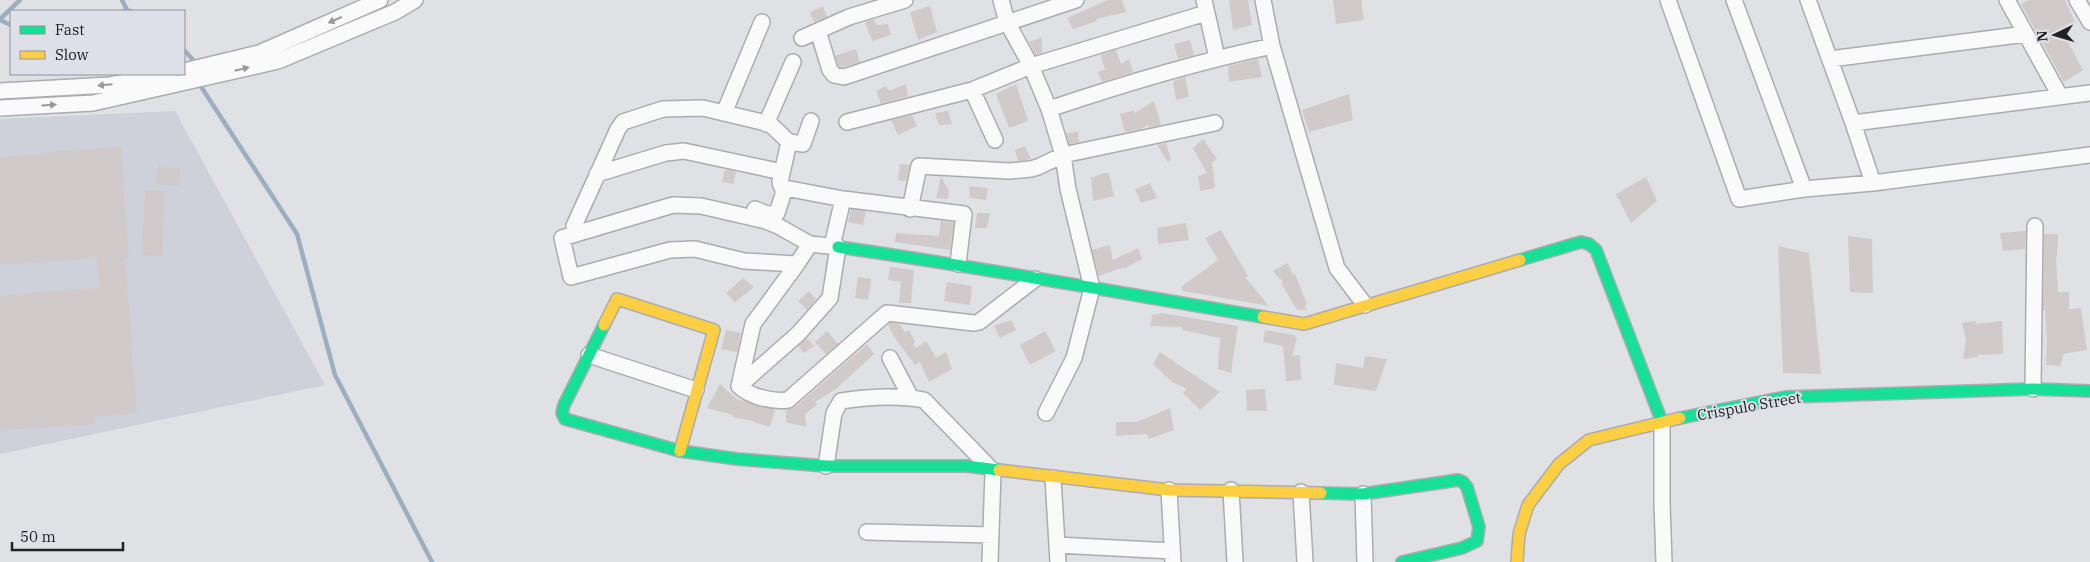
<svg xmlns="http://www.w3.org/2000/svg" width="2090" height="562" viewBox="0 0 2090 562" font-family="'IBM Plex Serif',serif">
<rect width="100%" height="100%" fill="#e0e1e5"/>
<!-- built -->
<path fill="#ced1d9" d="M175,111L325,385L0,454V119Z"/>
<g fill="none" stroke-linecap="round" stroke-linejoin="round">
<!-- stream -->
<path stroke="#9bafc1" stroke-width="4.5" d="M122,0L127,10
M124,11H131
M0,19L20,0
M0,20L11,25
M184,50L195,62
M200,85L297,234L335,375L432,562"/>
</g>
<!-- building -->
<path fill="#d1caca" d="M1108,0H1122L1126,12L1096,19L1097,21L1073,29L1067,18Z
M1229,0H1248L1252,25L1233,30Z
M1333,0H1361L1364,20L1336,24Z
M2028,0H2065L2075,22L2061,29L2083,70L2064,82L2021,4Z
M823,6L827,17L814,22L810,12Z
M930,6L937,32L918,40L910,12Z
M873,19L877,25L888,24L891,35L872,41L865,22Z
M1042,37V53L1036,55L1029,42Z
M1190,40L1194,55L1178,59L1174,44Z
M856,49L860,62L843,67L839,66L835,56Z
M1116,50L1121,64L1129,59L1133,72L1102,82L1098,72L1105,70L1101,55Z
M1258,59L1262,77L1229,82L1228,66Z
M1185,77L1189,97L1176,100L1173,81Z
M906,84L908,96L881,104L876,91L886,86L889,91Z
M1016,84L1028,121L1009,128L996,94Z
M1349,94L1353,120L1309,132L1302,110Z
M1154,101L1161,125L1149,127L1148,125L1141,129L1125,132L1120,114L1134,110L1135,113Z
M948,111L952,124L939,125L935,113Z
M912,115L917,126L898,135L891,120Z
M1078,132L1079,142L1069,144L1066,133Z
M1203,139L1217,159L1212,162L1215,188L1200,191L1198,176L1207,173L1193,148Z
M1166,143L1171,160L1168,162L1157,145Z
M1025,146L1031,159L1018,161L1015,150Z
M121,147L129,258H125L137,413L94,417V425L0,430V295L99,288L97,258L0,265V157L49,154V151Z
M900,164L910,165L906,181L898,180Z
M158,165L181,168L179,186L156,184Z
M725,169L736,172L733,184L722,182Z
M1104,173H1109L1114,196L1093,201L1091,178Z
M941,177L949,191L948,199L936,198Z
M1646,177L1657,201L1631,223L1616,194Z
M1150,183L1157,198L1141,203L1135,189Z
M969,186L988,188L986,200L970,198Z
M145,190L165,191L162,256L142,255Z
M851,209L866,211L863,225L848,222Z
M977,213H990L987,228H975Z
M941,221L954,222L950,250L895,242L896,233L939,236Z
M1186,223L1189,240L1158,244L1157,228Z
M1221,230L1248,276L1245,277L1269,306L1183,291L1181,287L1218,260L1205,238Z
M2026,231L2025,249L2003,251L2000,233Z
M2044,234H2058L2057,256H2056L2058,292H2069V309L2081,308L2087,350L2063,354L2061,366L2046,365L2047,340L2045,310H2043Z
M1848,236L1872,239L1873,293L1850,292Z
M1110,245L1113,260L1138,248L1142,259L1124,269V267L1099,276L1092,250Z
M1778,246L1809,253L1821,374L1783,373Z
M1288,263L1293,275L1295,274L1307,304L1305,306L1307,310H1297L1281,283L1283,282L1273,271Z
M890,267L914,270L911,303H899L901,282L888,280Z
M858,277L871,279L868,300L855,298Z
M743,278L754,287L735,302L726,293Z
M947,282L972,286L970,305L944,301Z
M809,291L816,299L807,310L798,301Z
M1162,313L1238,326L1231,373L1218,369L1220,338L1182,330V327L1150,326L1152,315Z
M1011,320L1016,330L1000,338L994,326Z
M1976,321V324L2002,321L2003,354L1978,355V357L1963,359L1966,340L1962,323Z
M890,323L899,324L905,332L909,330L915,342L913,344L916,348L926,341L936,358L946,352L952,369L929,382L920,362L915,365L895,338L888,325Z
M726,330L741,333L737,352L721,349Z
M1265,330L1294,335L1297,338L1292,356L1300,355L1301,380L1286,381L1283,346L1263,342Z
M827,331L838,344L826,354L815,342Z
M1045,331L1056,351L1030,365L1020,345Z
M807,338L814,346L804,353L798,346Z
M867,344L874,354L836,389L815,402L817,405L805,414L806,427L786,422V410L795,407Z
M1160,352L1176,363L1220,392L1200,410L1183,393L1187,389L1172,382L1153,364Z
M1365,356L1387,359L1376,391L1334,385L1336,363L1363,368Z
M720,384L737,399L775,410L770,427L754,422V421L732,417L733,415L707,408Z
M1265,389L1267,411H1247L1246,390Z
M1170,408L1174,430L1149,439L1147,434L1116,436V422H1137Z"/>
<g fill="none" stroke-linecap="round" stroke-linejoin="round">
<defs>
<path id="street" d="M1001,0L1007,22L1031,66L1049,109L1063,155L1068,189L1092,288L1074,358L1046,413
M1204,0L1217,58
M1263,0L1272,46
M1668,0L1739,199L1804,189L1873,183L2090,155
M1734,0L1804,189
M1808,0L1853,123L1873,183
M2007,0L2060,96
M2077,0L2090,22
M818,31L830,70L834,75L844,77L1076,0
M802,38L849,17L905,0
M1830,59L2026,34
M184,71L259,53L380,0
M972,90L995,140
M0,91L110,85L170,74
M0,108L93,103L278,61L395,12L415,0
M1049,109C1123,84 1196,62 1272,46L1337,268L1365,305
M724,113L762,22
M847,122L972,90L1031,66L1206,13
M1853,123L2090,93
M766,124L793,62
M789,142L780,182L781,186L785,188L843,199L964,214L958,264
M597,174L666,153L684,151L782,172
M755,209L767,214L777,213L785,188
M910,209L919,166L1009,171L1031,169L1038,167L1063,155L1215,123
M574,226L618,129L623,122L663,109L703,108L770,124L789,142L803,144L811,121
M832,246L843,199
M797,264L744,261L695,249L670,250L571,277L562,238L673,205L701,206L766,221L778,226L810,244
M589,355L696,390
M890,358L911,398
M739,386L798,334L830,298L838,247L810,244L797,264L753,324L740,382L739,386C750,397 773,402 788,400L887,313L974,323L979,322L1035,279
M2033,389L2035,226
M1662,422V503L1664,562
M826,466L834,413L841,401C867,397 897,395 924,400L993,471L990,562
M1053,478L1058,562
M1169,490L1173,562
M1231,490L1235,562
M1301,492L1305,562
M1363,494L1365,562
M867,532L991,535
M1057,545L1172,551"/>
<path id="fast" d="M838,247C980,267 1121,293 1263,317
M1520,260L1581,242L1589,244L1596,250L1662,422
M604,325L564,405L562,413L565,419L680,451L737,459L826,466H966L999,470
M1680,418L1786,397L2033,389L2090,391
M1321,493L1363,494L1458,480L1463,482L1467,487L1479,527L1477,541L1462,548L1402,562"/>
<path id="slow" d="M1263,317L1304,324L1520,260
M604,325L617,299L714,330L680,451
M999,470L1169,490L1321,493
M1517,562L1519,534L1528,505L1559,464L1589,440L1680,418"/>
</defs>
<!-- street casing -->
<use href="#street" stroke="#abacaf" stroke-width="18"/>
<!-- fast casing -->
<use href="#fast" stroke="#abacaf" stroke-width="14"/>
<!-- slow casing -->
<use href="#slow" stroke="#abacaf" stroke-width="14"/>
<!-- street -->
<use href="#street" stroke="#fafafb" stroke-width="15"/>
<!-- fast -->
<use href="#fast" stroke="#16e098" stroke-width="11"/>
<!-- slow -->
<use href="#slow" stroke="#ffcf43" stroke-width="11"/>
</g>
<!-- one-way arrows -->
<defs><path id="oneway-solid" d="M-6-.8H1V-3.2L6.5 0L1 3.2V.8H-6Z" transform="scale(1.25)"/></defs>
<g fill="#98989a">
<use href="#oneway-solid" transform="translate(335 20) rotate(156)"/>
<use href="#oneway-solid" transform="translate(242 69) rotate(-14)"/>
<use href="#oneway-solid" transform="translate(105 85) rotate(175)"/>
<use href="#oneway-solid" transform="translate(49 105) rotate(-3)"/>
</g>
<g text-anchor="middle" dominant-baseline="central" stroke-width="4" stroke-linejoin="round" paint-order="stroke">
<!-- street labels -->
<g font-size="15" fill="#212124" stroke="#dee0e7">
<text transform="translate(1749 406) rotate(-10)">Crispulo Street</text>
</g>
</g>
<!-- legend -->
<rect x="10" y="10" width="175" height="65" fill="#dee0e7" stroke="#929499"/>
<rect x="20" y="26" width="25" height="8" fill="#16e098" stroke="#929499"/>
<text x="55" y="35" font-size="15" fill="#212124">Fast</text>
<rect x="20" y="51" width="25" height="8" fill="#ffcf43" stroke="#929499"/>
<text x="55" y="60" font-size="15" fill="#212124">Slow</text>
<!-- north arrow -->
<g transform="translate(2055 35) rotate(265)" stroke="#dee0e7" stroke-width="4" paint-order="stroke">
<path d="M0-4L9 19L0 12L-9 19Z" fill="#212124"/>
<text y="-8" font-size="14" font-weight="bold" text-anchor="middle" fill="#212124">N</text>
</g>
<!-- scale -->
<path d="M12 542v8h111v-8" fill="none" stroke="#212124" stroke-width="2.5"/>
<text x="20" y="542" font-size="15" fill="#212124" stroke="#dee0e7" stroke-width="4" paint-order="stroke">50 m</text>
</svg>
